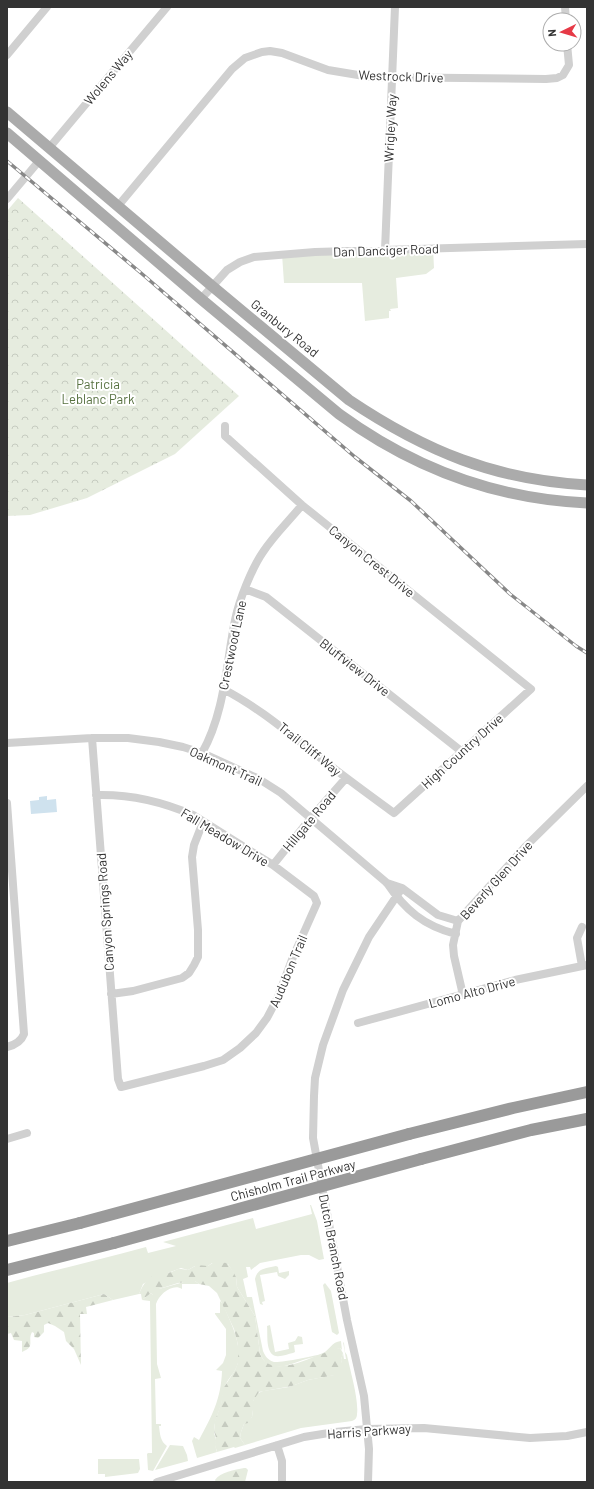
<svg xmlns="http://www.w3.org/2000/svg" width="594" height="1489" viewBox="0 0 594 1489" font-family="Barlow,sans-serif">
<defs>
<pattern id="forest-firs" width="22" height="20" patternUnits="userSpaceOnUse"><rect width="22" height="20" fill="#e6ecdf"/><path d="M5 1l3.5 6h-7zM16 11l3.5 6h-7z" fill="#c6cbc0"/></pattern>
<pattern id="park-crowns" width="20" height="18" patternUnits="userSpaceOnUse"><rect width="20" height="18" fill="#e6ecdf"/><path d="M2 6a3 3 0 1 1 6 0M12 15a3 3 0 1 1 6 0" fill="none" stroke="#c6cbc0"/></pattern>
</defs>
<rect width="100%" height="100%" fill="#fff"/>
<!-- grass -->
<path fill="#e6ecdf" d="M433,248L434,268L426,274L396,278L398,308L390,309L391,311H389V318L365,321L362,283H284L282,254Z
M310,1205H311L317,1221L324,1259L319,1260L309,1255H301L260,1263L251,1270L250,1267H246L248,1277L243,1279L247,1297H252L263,1351C265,1356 268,1360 274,1362C279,1363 318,1356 323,1353C331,1349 331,1342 341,1341L342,1350L340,1348C333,1350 326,1354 319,1356C316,1357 313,1357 310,1358C293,1362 269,1378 260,1353L255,1316L237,1287L236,1277L228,1264L212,1263L208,1266H195L188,1270L181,1268L168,1273H162L143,1284L139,1294L113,1300L104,1294L25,1315L7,1317V1283C53,1270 100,1260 146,1247L148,1253L176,1246L163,1242L253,1218L256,1229L312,1214Z
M276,1266L278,1267L279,1273L289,1271V1275L285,1279L278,1276L277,1272L260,1275L265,1301L262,1302L263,1305L260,1304L255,1279C257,1268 267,1268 276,1266Z
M191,1280L195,1281L199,1284H182V1289C173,1283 159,1294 156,1304L157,1364L161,1378L155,1379L156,1424H161V1426H159C160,1434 160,1441 167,1446L153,1471L148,1470L147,1454L148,1453H152L150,1301L142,1300L151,1293L153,1295H159V1289Z
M325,1283L331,1291L339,1333L337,1335L332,1332L323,1285Z
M220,1301L223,1304C230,1322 242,1342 238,1363C236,1371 231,1375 227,1382C223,1389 223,1397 221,1405C218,1414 214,1422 214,1432C214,1435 216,1437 216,1440C216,1445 215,1447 217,1452L197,1458L192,1441L194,1437L199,1440C212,1416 221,1399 222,1371L216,1370L223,1363L226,1355V1329L215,1314V1313H220Z
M270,1325L275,1352L289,1349L288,1343L295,1341L298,1336L302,1337L303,1344L294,1345L295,1352L293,1353C288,1354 281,1357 276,1356C265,1354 268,1334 267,1326Z
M343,1342L344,1343L345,1352L347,1355C350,1370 359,1400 357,1414C357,1418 355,1420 352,1421L301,1428L245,1445L240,1438L241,1432L244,1424L252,1417L253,1410V1401L256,1394L263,1391L289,1387L308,1380L334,1375L342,1364L341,1360L343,1353L344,1359H346Z
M170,1445L183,1446L187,1455L188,1461L155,1470Z
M98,1459H139L140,1469L138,1473L105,1477V1474H98Z"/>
<!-- forest -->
<path fill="url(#forest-firs)" d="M214,1262L227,1263L233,1271L236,1277L237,1287L255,1316L260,1353C270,1384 320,1351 340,1348L343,1353L341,1360L344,1369L341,1374L308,1380L292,1386L259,1392L253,1401V1410L252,1417L248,1423L244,1424L241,1432L240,1438L245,1445L235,1448L234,1447L217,1452L215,1445L216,1438L214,1431L215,1421L221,1404L223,1389L235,1370L238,1363V1345L234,1329L217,1293L209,1286L199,1284L195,1281L178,1283L159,1289V1295L157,1297L154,1296L151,1293L142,1300L141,1294H139C143,1284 149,1275 160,1273C163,1273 165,1273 167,1273C179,1271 173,1267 188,1270L197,1265L208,1266Z
M104,1294L113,1300L86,1307L87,1314H80L81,1365L74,1349L66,1341L64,1332L55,1326L48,1323L44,1325V1332L38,1338L34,1337V1333L32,1332C27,1341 36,1347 22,1352V1341L14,1340L11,1333L7,1334V1317L25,1315Z
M244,1468H246L248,1470L245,1482H216L215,1480C220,1472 235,1470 244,1468Z"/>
<!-- park -->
<path fill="url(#park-crowns)" d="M18,198L239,396L175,454L87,498L30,515L7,516V211Z"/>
<!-- water -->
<path fill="#cfe2ee" d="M47,796V800L56,799L57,812L31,814L30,801L39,800V797Z"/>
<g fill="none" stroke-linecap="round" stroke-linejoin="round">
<!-- minor -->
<path stroke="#d0d0d0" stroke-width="8" d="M565,7L566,20
M7,55L47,7
M49,148L167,7
M7,199L39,161
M118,206L232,69L245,58L262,52L270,51L282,53L328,70L370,77L546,79L557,78L563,75L569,65L567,44
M385,250L395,7
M201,299L227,270L240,262L254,257L315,252L587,244
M245,589L266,597L461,751
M223,689C258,707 287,732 318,756C343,776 368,794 394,813L531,689L302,505L225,436V426
M92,738L118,1079L121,1087L204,1066L223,1060L240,1048L256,1033L267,1018L278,997L293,957L317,903L314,896L273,865L193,815C161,801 131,794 96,795
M7,743L92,738H128L159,742L183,747L202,753L259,779L281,793L387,883C405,910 424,926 456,934
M202,753C225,712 226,664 235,620C239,600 252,568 263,552C274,535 289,521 302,505
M7,803L24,1034C21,1042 15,1045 7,1047
M273,865L310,819L346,778
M387,883L402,888L438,915L458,921
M582,927L577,938L582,966
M111,994L133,991L182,978L189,973L194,965L198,957V930L192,857L194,845L203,822
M463,995L454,956L453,945L458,921L526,846L587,786
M358,1023L515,980L587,965
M7,1139L27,1133
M277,1445L282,1461V1482
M157,1482L304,1437L335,1432L367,1429L424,1428L530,1438L567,1436L587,1432
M368,1482L369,1449L364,1396L347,1320L318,1165L313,1138L314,1096L315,1078L323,1045L343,990L369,937L402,888"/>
<!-- major -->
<path stroke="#ababab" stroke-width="11" d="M7,112L212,286L349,400C425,451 495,480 587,485
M7,133L201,299L339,414C413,468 495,499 587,503"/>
<!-- highway -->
<path stroke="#9a9a9a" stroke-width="12" d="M409,1134L513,1108L587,1092
M421,1159L531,1130L587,1119
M7,1241L80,1223
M7,1270L114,1243"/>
<defs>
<path id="rail" d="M7,161L141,273L355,457L411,501L510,594L576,646L587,653"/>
</defs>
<!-- rail casing -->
<use href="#rail" stroke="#888" stroke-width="3.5"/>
<!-- rail -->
<use href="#rail" stroke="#fff" stroke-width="2" stroke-dasharray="6" stroke-linecap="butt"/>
<!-- highway-bridge -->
<path stroke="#9a9a9a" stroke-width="12" d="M80,1223L409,1134
M114,1243L421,1159"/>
</g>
<g text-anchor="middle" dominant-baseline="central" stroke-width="4" stroke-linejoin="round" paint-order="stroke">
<!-- street labels -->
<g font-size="13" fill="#333" stroke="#fff">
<text transform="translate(401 76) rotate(2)">Westrock Drive</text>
<text transform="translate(108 77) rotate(-50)">Wolens Way</text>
<text transform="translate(390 128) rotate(-87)">Wrigley Way</text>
<text transform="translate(386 250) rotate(-2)">Dan Danciger Road</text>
<text transform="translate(285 328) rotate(39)">Granbury Road</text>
<text transform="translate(372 561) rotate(39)">Canyon Crest Drive</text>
<text transform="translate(232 645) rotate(-78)">Crestwood Lane</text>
<text transform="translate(355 667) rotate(38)">Bluffview Drive</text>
<text transform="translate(310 749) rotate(39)">Trail Cliff Way</text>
<text transform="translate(462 751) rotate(-42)">High Country Drive</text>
<text transform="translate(226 766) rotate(24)">Oakmont Trail</text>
<text transform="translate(309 821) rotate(-50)">Hillgate Road</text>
<text transform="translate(225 837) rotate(31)">Fall Meadow Drive</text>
<text transform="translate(496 880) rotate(-48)">Beverly Glen Drive</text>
<text transform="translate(105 912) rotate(-94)">Canyon Springs Road</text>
<text transform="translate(288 971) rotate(-67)">Audubon Trail</text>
<text transform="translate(472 992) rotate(-15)">Lomo Alto Drive</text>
<text transform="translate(293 1180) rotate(-15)">Chisholm Trail Parkway</text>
<text transform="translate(334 1247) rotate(79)">Dutch Branch Road</text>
<text transform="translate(369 1431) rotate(-4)">Harris Parkway</text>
</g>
<!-- park labels -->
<g font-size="13" fill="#56703f" stroke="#fff">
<text x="98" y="384">Patricia<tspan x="98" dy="15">Leblanc Park</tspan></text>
</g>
</g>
<!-- border -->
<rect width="594" height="1489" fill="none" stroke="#333333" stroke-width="16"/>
<!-- north arrow -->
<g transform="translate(562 32) rotate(265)"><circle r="19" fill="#ffffff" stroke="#adadad"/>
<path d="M0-3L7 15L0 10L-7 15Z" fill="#e63946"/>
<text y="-6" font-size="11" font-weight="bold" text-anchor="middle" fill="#333333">N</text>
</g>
</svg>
